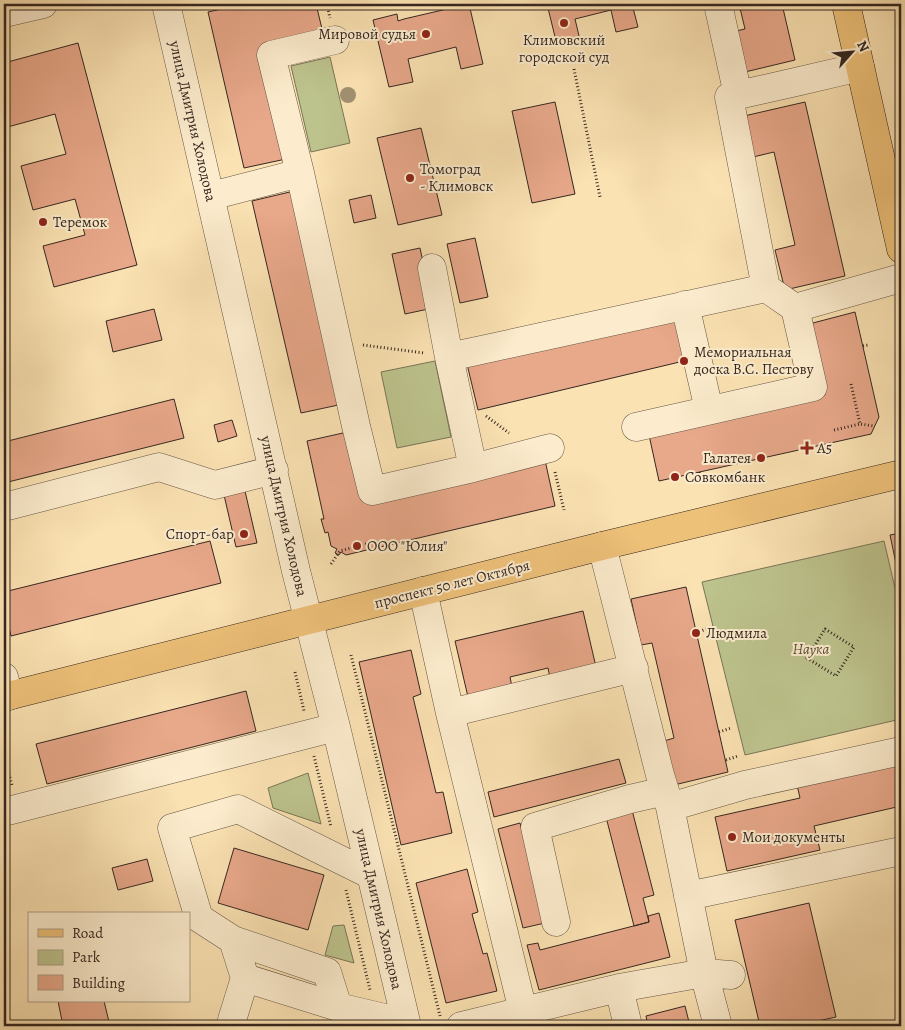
<svg xmlns="http://www.w3.org/2000/svg" width="905" height="1030" viewBox="0 0 905 1030" font-family="Alegreya,serif">
<rect width="100%" height="100%" fill="#fbe2b2"/>
<filter id="stains"><feTurbulence type="fractalNoise" baseFrequency=".004" numOctaves="4"/><feColorMatrix values="0 0 0 0 .2 0 0 0 0 .09 0 0 0 0 .02 0 0 0 .5 -.17"/></filter>
<radialGradient id="worn" r=".72"><stop offset=".6" stop-color="#630" stop-opacity="0"/><stop offset="1" stop-color="#630" stop-opacity=".3"/></radialGradient>
<!-- green -->
<path fill="#bdc38d" stroke="#797557" d="M330,57L350,143L311,152L291,66Z
M435,361L451,437L397,448L381,372Z
M884,541L895,588L901,587V719L745,755L702,582Z
M308,773L321,824L273,808L268,788Z
M344,925L354,963L325,955L333,926Z"/>
<!-- building -->
<path fill="#e8a88a" stroke="#352721" d="M244,4H316L323,33L260,47L286,159L244,168L208,12Z
M445,4H469L483,64L461,69L456,47L408,59L413,82L389,87L373,20L397,14L398,21L404,19L447,9Z
M547,4H632L638,27L616,32L611,10L575,19L580,40L557,45Z
M739,4H782L795,60L745,72L736,31L745,29Z
M78,43L137,265L54,287L43,246L85,235L75,199L33,210L21,166L66,154L55,114L4,128V63Z
M555,102L575,194L532,203L512,111Z
M805,102L845,276L785,290L775,250L795,245L774,152L753,157L744,116Z
M421,128L442,215L398,225L377,138Z
M294,191L343,404L301,413L252,201Z
M371,195L376,218L354,223L349,200Z
M475,238L488,297L460,303L447,244Z
M420,248L433,308L405,314L392,254Z
M154,309L162,340L113,352L106,321Z
M855,312L879,417L871,434L659,481L649,435L825,395L809,324Z
M677,314L688,360L478,410L467,364Z
M174,399L184,438L4,483V442Z
M232,420L237,436L218,442L214,425Z
M352,431L369,501L545,460L555,506L380,547V549L375,550V548L346,555L341,552L339,555L335,553L337,549L331,546L328,532L325,533L321,519H324L307,441Z
M245,491L257,543L236,547L224,495Z
M901,533V582L900,583L890,535Z
M210,541L221,583L11,636L4,607V592Z
M686,587L728,772L674,785L664,741L674,738L652,643L641,645L631,599Z
M583,611L596,667L550,678L548,668L510,677L512,687L468,697L455,641Z
M411,650L421,694L413,697L436,793L443,792L452,833L401,845L359,662Z
M246,691L256,731L47,784L36,744Z
M619,759L626,783L494,817L488,792Z
M901,762V806L814,826L820,850L727,871L715,817L800,798L797,785Z
M632,810L654,895L643,898L649,922L634,926L606,817Z
M520,823L545,923L523,928L498,829Z
M234,848L324,875L308,930L218,903Z
M147,859L153,881L118,890L112,868Z
M467,869L478,912L472,914L483,954L487,953L497,991L446,1003L416,883Z
M809,903L836,1017L795,1026H760L735,920Z
M659,913L670,957L539,990L527,945L538,943L540,950L649,922L648,916Z
M58,1001H104L110,1026H63Z
M685,1006L690,1026H648L646,1016Z"/>
<g fill="none" stroke-linecap="round" stroke-linejoin="round">
<defs>
<path id="minor" d="M166,4L296,571L336,727L407,1026
M718,4L738,95
M4,13L43,4
M300,173L271,55L335,40
M211,196L300,173L356,426L372,491L473,468L550,448
M432,268L449,357L473,468
M685,305L709,410
M795,308L901,278
M449,357L766,288
M636,427L813,387L795,308L766,288L729,97L800,81L860,67
M4,507L159,467L215,485L274,470
M602,546L660,775L670,807
M423,591L450,713L523,1011
M4,677L9,696
M450,713L634,668
M4,812L336,727
M688,896L901,851
M556,922L535,827L630,799L665,791
M233,940L327,972L338,1007
M245,978L338,1007L406,1023
M619,988L628,1026
M234,1026L232,1020L245,978L233,940L199,918L172,828L238,809L371,875
M461,1026L619,988L704,973L731,975
M718,1026L704,973L670,807L745,785L901,751"/>
<path id="major" d="M846,4L901,249
M4,697L602,546L901,474"/>
</defs>
<!-- minor casing -->
<use href="#minor" stroke="#665645" stroke-width="29"/>
<!-- major casing -->
<use href="#major" stroke="#352721" stroke-width="29"/>
<!-- path -->
<path stroke="#352721" stroke-width="3" stroke-dasharray="1 2.5" stroke-linecap="butt" d="M327,4L330,18
M574,69L600,197
M363,345L424,353
M863,346L868,345
M851,384L860,424L874,426
M486,416L509,433
M834,430L860,424
M807,448L808,455
M761,458L762,465
M555,472L564,510
M699,472V480
M414,539L415,544
M331,564L340,551L374,542L376,549L380,548L381,551
M825,629L854,647L836,676L807,658Z
M696,633L706,629
M351,655L440,1016
M295,672L304,711
M719,732L731,728
M314,756L331,827
M4,757L12,785
M726,760L738,756
M346,890L370,990"/>
<!-- minor -->
<use href="#minor" stroke="#fceccd" stroke-width="28"/>
<!-- major -->
<use href="#major" stroke="#eec179" stroke-width="28"/>
</g>
<!-- trees -->
<circle fill="#a19171" cx="348" cy="95" r="8"/>
<!-- markers -->
<g fill="#8f2418" stroke="#fceccd" stroke-width="2">
<circle cx="564" cy="23" r="5"/>
<circle cx="426" cy="34" r="5"/>
<circle cx="410" cy="178" r="5"/>
<circle cx="43" cy="222" r="5"/>
<circle cx="684" cy="361" r="5"/>
<path d="M804.5 440.5h5v5h5v5h-5v5h-5v-5h-5v-5h5z"/>
<circle cx="761" cy="458" r="5"/>
<circle cx="675" cy="477" r="5"/>
<circle cx="244" cy="534" r="5"/>
<circle cx="357" cy="546" r="5"/>
<circle cx="696" cy="633" r="5"/>
<circle cx="732" cy="837" r="5"/>
</g>
<g text-anchor="middle" dominant-baseline="central" stroke-width="4" stroke-linejoin="round" paint-order="stroke">
<!-- poi labels -->
<g font-size="15" fill="#352721" stroke="#fceccd" text-anchor="start">
<text x="416" y="34" text-anchor="end">Мировой судья</text>
<text x="564" y="40" text-anchor="middle">Климовский<tspan x="564" dy="17">городской суд</tspan></text>
<text x="420" y="169">Томоград<tspan x="420" dy="17">- Климовск</tspan></text>
<text x="53" y="222">Теремок</text>
<text x="694" y="352">Мемориальная<tspan x="694" dy="17">доска В.С. Пестову</tspan></text>
<text x="817" y="448">А5</text>
<text x="751" y="458" text-anchor="end">Галатея</text>
<text x="685" y="477">Совкомбанк</text>
<text x="234" y="534" text-anchor="end">Спорт-бар</text>
<text x="367" y="546">ООО "Юлия"</text>
<text x="706" y="633">Людмила</text>
<text x="742" y="837">Мои документы</text>
</g>
<!-- street labels -->
<g font-size="15" fill="#352721" stroke="#fceccd">
<text transform="translate(193 121) rotate(77)">улица Дмитрия Холодова</text>
<text transform="translate(284 516) rotate(77)">улица Дмитрия Холодова</text>
<text transform="translate(452 584) rotate(-14)">проспект 50 лет Октября</text>
<text transform="translate(379 909) rotate(77)">улица Дмитрия Холодова</text>
</g>
<!-- park labels -->
<g font-size="15" font-style="italic" fill="#574e3c" stroke="#fceccd">
<text x="811" y="649">Наука</text>
</g>
</g>
<!-- margin -->
<rect width="905" height="1030" fill="none" stroke="#fbe2b2" stroke-width="20"/>
<rect x="5" y="5" width="895" height="1020" fill="none" stroke="#352721" stroke-width="2.5"/>
<rect x="10" y="10" width="885" height="1010" fill="none" stroke="#352721"/>
<!-- legend -->
<rect x="28" y="912" width="162" height="90" fill="#fceccd" stroke="#ac9d88"/>
<rect x="38" y="929" width="25" height="8" fill="#eec179" stroke="#ac9d88"/>
<text x="72" y="938" font-size="15" fill="#352721">Road</text>
<rect x="38" y="950" width="25" height="15" fill="#bdc38d" stroke="#ac9d88"/>
<text x="72" y="962" font-size="15" fill="#352721">Park</text>
<rect x="38" y="975" width="25" height="15" fill="#e8a88a" stroke="#ac9d88"/>
<text x="72" y="988" font-size="15" fill="#352721">Building</text>
<!-- north arrow -->
<g transform="translate(852 52) rotate(63)" stroke="#fceccd" stroke-width="4" paint-order="stroke">
<path d="M0-4L9 19L0 12L-9 19Z" fill="#352721"/>
<text y="-8" font-size="14" font-weight="bold" text-anchor="middle" fill="#352721">N</text>
</g>
<rect width="100%" height="100%" filter="url(#stains)"/>
<rect width="100%" height="100%" fill="url(#worn)"/>
</svg>
